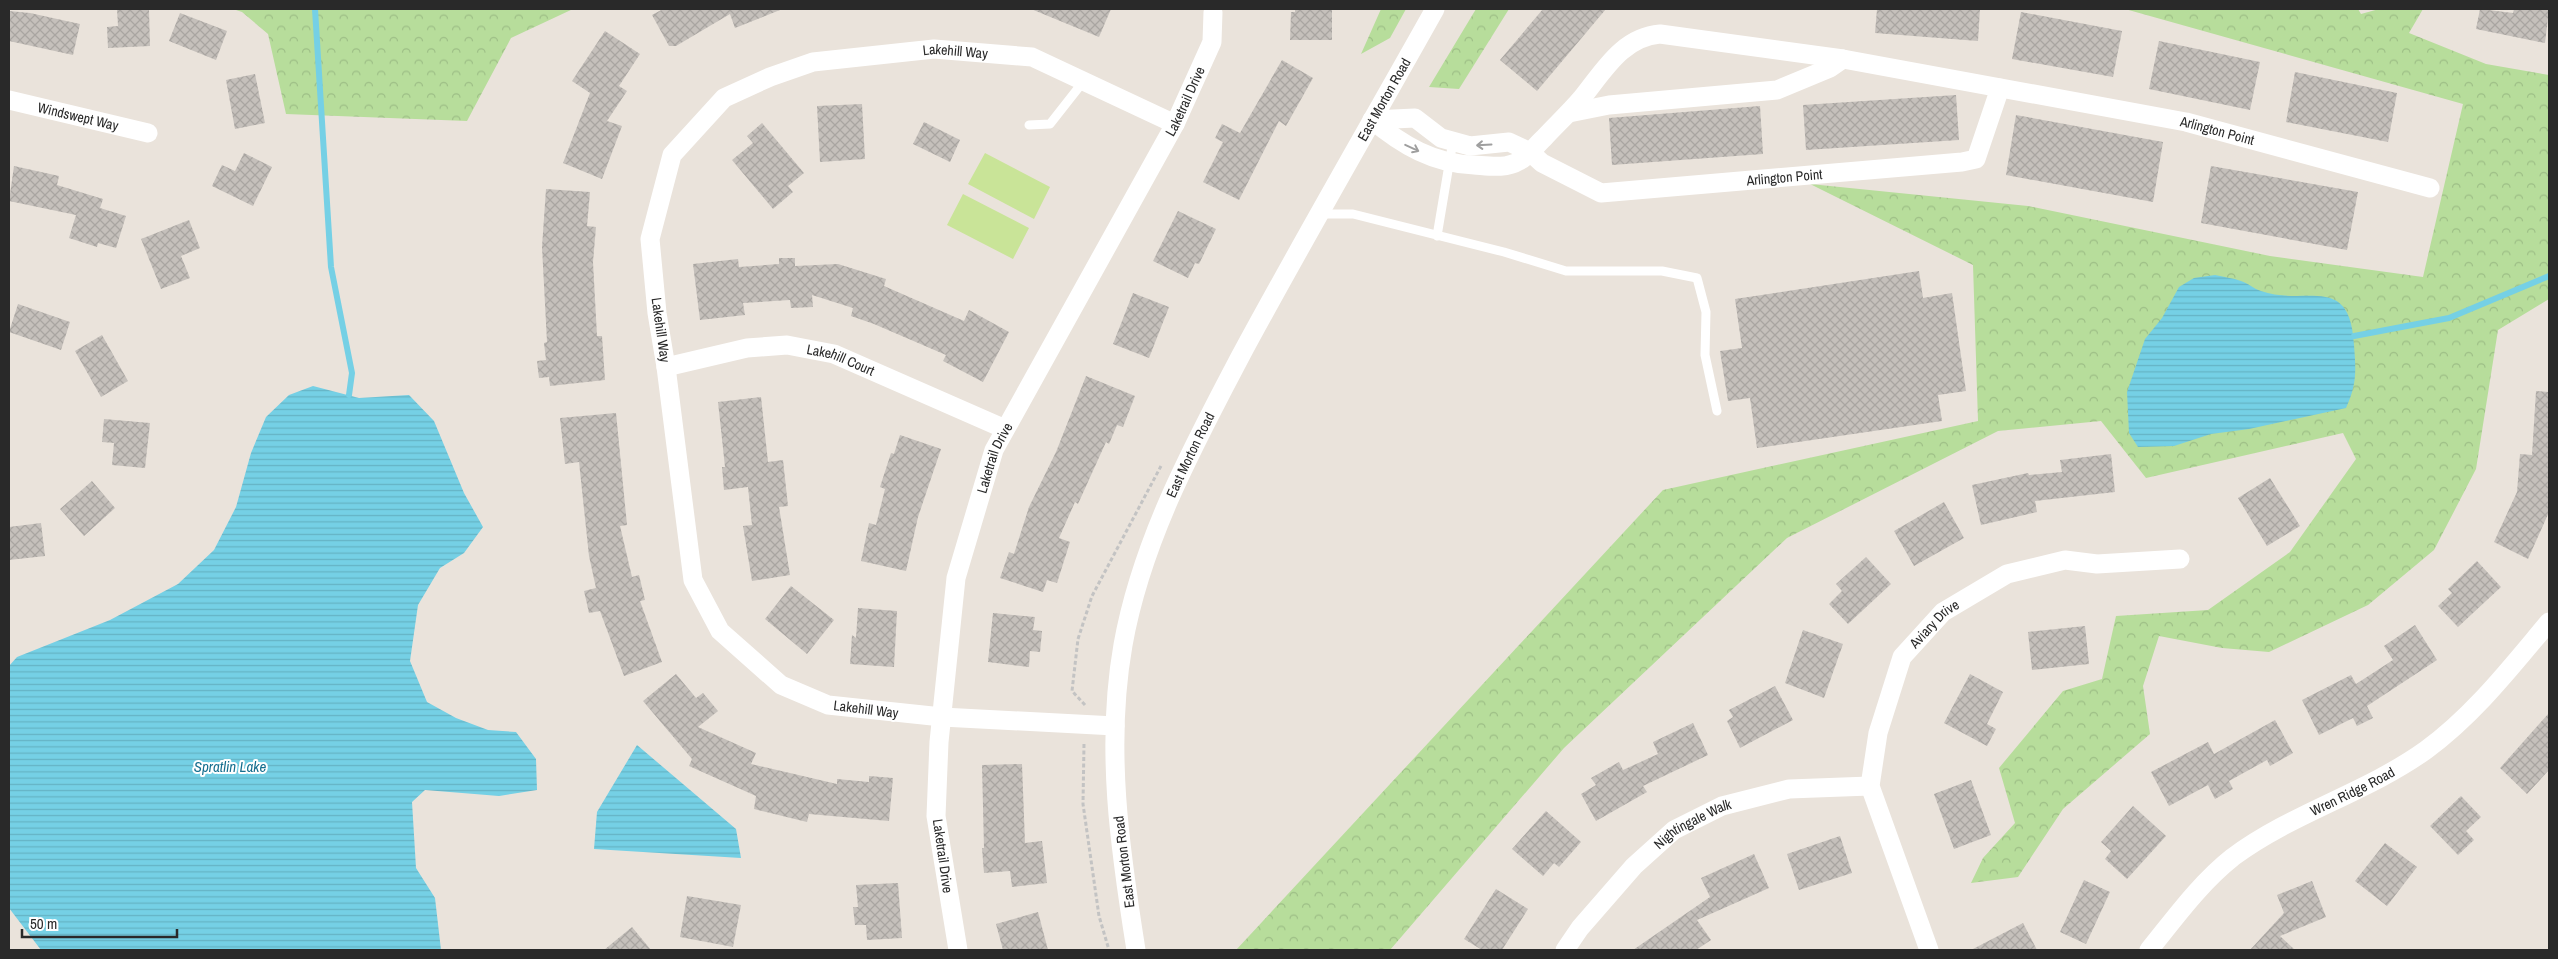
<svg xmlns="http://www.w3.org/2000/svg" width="2558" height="959" viewBox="0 0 2558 959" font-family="'Archivo Narrow',sans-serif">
<defs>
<pattern id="forest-crowns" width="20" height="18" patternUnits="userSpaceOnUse" patternTransform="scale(1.25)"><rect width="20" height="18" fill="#b7dd9b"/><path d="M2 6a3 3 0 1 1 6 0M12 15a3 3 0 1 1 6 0" fill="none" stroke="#9dbe86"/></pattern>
<pattern id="water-rules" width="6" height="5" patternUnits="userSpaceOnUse" patternTransform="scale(1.25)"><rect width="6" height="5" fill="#75d0e5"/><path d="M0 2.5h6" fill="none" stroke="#65b3c4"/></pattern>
<pattern id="building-cross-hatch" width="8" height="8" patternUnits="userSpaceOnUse" patternTransform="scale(1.25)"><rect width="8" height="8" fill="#c5c0bb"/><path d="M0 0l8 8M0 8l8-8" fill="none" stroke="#a9a5a1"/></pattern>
</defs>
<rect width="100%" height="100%" fill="#eae3db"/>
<!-- forest -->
<path fill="url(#forest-crowns)" d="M233,9H573L511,38L467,121L286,114L268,34L242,12Z
M1381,9H1406L1390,38L1361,54Z
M1476,9H1509L1459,89L1429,87Z
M2125,9H2358L2361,14L2379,9H2423L2409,33L2486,64L2549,75V299L2498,330L2476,469L2434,550L2368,605L2269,652L2222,648L2159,636L2143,686L2150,734L2063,809L2018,877L1971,883L1983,858L2015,823L1999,768L2063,691L2102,679L2116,616L2208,610L2290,552L2356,459L2343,433L2146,478L2101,421L1998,431L1787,538L1564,748L1390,950H1236L1663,490L1978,421L1973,265L1810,184L2028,206L2270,256L2423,277L2463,104Z"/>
<!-- pitch -->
<path fill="#c9e498" d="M985,153L1050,187L1034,219L968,184Z
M963,194L1029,228L1013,259L947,225Z"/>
<!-- water -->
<path fill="url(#water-rules)" d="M2215,275C2223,277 2233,278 2241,281C2248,283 2254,289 2261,291C2306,307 2350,272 2354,345C2356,371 2357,384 2346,408L2249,429L2211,434L2174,446L2138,447L2129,433L2127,392L2145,339L2162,318L2179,287L2194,278Z
M313,386L359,398L409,395L434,421L464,493L483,527L464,553L440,568L418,605L410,661L427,702L456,718L488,730L516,732L536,759L537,790L499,796L425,790L412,802L416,868L435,898L441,950H41L9,908V666L17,657L110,620L178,584L214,550L236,507L251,453L266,417L289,395Z
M637,745L736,829L741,858L594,849L597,812Z"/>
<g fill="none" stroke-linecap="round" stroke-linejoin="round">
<!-- stream -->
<path stroke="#75d0e5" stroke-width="6" d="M315,9L331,267L352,373L349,395
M2354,336L2449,318L2549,276"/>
</g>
<!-- building -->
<path fill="url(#building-cross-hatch)" d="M117,9H149L150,46L108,48L107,27L118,26Z
M663,9H780V10L735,28L730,14L676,46H669L652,15Z
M1031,9H1111L1099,37Z
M1295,9H1332V40H1290L1291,12H1295Z
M1543,9H1606L1537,91L1500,60Z
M1877,9H1980L1978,41L1875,33Z
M2480,9L2513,13L2514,9H2549L2545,43L2476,29Z
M9,11L30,13L80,24L73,55L9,41Z
M2021,12L2122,31L2113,77L2012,59Z
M180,13L227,31L216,60L169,41Z
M605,31L640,54L619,86L627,91L607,121L622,126L602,179L563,163L590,93L572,81Z
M2159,41L2260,62L2250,110L2149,89Z
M1282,60L1313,78L1286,126L1279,121L1239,200L1203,182L1223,142L1215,138L1222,124L1240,133Z
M2295,72L2397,93L2388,142L2286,122Z
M255,74L265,123L235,129L226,80Z
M1956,95L1959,140L1806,150L1803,105Z
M862,104L865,159L820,162L817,106Z
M1760,106L1763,154L1612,165L1609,118Z
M2016,115L2163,142L2153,202L2006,175Z
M924,122L960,140L950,162L913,144Z
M762,123L804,173L788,186L793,192L773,209L732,160L753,143L747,136Z
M244,153L272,167L253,206L212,186L222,165L235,171Z
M14,166L59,176L57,185L103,199L100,208L126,216L116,248L98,243L97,247L69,238L76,215L9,201Z
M2211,166L2358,192L2347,250L2201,223Z
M546,189L590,192L587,226L596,227L593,262L597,336H602L605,380L550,386L549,377L539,378L537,361L546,360L544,343L547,342L542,247Z
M1178,211L1216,229L1199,264L1195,263L1188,278L1153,261Z
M189,220L200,248L181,256L190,278L161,289L141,239Z
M779,258H795V266L838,264L886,279L884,286L964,321L969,310L1009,332L983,382L943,361L946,355L874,324L851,316L853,308L812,295L813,307L791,308L790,300L743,303L745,315L700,320L693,264L738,259L739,267L779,264Z
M1919,271L1923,298L1952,293L1966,391L1938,395L1942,421L1757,448L1750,398L1728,401L1720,351L1742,348L1735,299Z
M1133,293L1169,307L1149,358L1113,344Z
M18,304L70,322L61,350L9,332Z
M102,335L128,381L101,397L75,351Z
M1086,376L1135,396L1123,427L1117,425L1109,444L1106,442L1078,504L1075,502L1059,538L1070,542L1057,583L1047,580L1043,592L1000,578L1009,552L1014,554L1029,507L1056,452Z
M2536,391L2549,392V512L2528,559L2494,542L2517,492L2520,454L2532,455Z
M761,397L768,462L783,460L788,506L779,507L790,575L752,581L743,526L752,525L748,487L724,490L722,467H725L718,402Z
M616,413L627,525L620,526L632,577L639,575L645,600L640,601L662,662L624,676L600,611L589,613L584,591L596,588L589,556L579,462L565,464L560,418Z
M104,419L150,423L145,468L112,465L114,443L102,442Z
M900,435L941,449L918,517L906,571L861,561L869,523L876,525L885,489L880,487L891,453L894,454Z
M2111,454L2115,492L2035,501L2037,512L1981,525L1972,485L2028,473L2029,475L2062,472L2060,460Z
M2270,478L2300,526L2267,546L2238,498Z
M92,481L115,508L84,536L60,509Z
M1944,502L1964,538L1914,566L1894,531Z
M41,523L45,556L9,560V527Z
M1866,557L1891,584L1848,624L1829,604L1842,591L1836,584Z
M2477,561L2501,587L2458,627L2438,606L2452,593L2448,589Z
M791,586L834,620L807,654L765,619Z
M858,608L897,611L894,667L850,664L852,635L856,638Z
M993,613L1035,617L1033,630L1042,631L1040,652L1030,651L1029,667L988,662Z
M2415,625L2437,660L2367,706L2373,718L2357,726L2353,718L2319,735L2302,700L2351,675L2356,684L2393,660L2384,646Z
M2085,626L2089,664L2032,670L2028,632Z
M1803,630L1843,644L1824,698L1785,683Z
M676,674L696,698L703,693L718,711L698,727L756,753L751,764L837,784V779L869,782V776L893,778L889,821L809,814L807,822L754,809L756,796L689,766L692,759L643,701Z
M1970,674L2003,692L1987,724L1996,729L1987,746L1944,723Z
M1775,686L1793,720L1740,748L1727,721L1733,717L1729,710Z
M2549,713V770L2527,794L2500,768Z
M2275,720L2293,753L2270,766L2267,760L2229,781L2233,789L2215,799L2208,785L2169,806L2151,772L2208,742L2214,754Z
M1693,723L1708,755L1643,786L1647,792L1596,821L1581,794L1596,785L1591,778L1619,762L1623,770L1658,754L1653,742Z
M1022,764L1025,843L1042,841L1047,883L1012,887L1010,871L984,873L982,848H984L982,765Z
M1971,780L1991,835L1954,849L1934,794Z
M2461,796L2481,817L2466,831L2474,840L2458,855L2430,826Z
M2133,806L2166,836L2127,879L2105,859L2111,851L2101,842Z
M1546,811L1581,842L1559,867L1554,863L1543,876L1512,849Z
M1840,836L1852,873L1799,890L1787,854Z
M2385,843L2417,867L2387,906L2355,881Z
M1754,854L1769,888L1697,920L1711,940L1696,950H1633L1710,897L1701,878Z
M2084,880L2110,892L2086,944L2060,932Z
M2312,881L2326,917L2280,936L2295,950H2250L2284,913L2277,895Z
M898,883L902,938L867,940L866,925H855L853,907H858L856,885Z
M1496,889L1528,909L1502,950H1482L1464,939Z
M687,896L741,905L733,947L680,937Z
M1038,912L1048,950H1003L996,924Z
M2023,923L2037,950H1971Z
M632,927L651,950H604Z"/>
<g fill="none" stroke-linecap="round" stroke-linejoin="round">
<!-- path -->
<path stroke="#c3c3c3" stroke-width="3" stroke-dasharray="4 2.5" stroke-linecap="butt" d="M1085,705L1072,691L1078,639L1092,596L1161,466
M1084,744L1083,804L1099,916L1109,950"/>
<!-- lane -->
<path stroke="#fff" stroke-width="9" d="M1029,125L1050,124L1083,82
M1319,214H1353L1504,252L1566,271H1662L1697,278L1706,312L1705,355L1717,411
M1437,236L1453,141"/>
<!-- street -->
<g stroke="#fff" stroke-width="19">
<path id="s1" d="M9,100L148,133"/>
<path d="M1569,113L1609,105L1777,90L1830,68L1843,59"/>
<path id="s2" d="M1372,120C1402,145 1434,164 1474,165C1489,166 1506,169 1519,161C1529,156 1536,145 1544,138C1556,125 1569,113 1581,99C1603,72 1622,37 1660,34L1843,59L2186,122L2430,188"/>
<path id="s3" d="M1372,120L1415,118L1441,138L1470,146L1509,142L1530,152L1542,163L1601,193L1962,162L1976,159L2000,88"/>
<path id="s4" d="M666,367L747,348L787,345L834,354L1005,429"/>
<path id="s5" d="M1115,726L942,717L828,705L781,685L720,631L693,580L666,367L657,313L650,239L672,155L724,98L770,77L813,62L934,49L1032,57L1175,124"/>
<path id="s6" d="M958,950L936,816L939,742L956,578L994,450L1175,124L1212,42L1213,12"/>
<path id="s7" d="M1136,950C1120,850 1105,747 1123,645C1141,543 1192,448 1240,357C1303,240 1370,125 1435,9"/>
<path id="s8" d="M1565,950L1580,928L1634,866L1674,830L1722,806L1789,789L1870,786"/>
<path id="s9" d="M1929,950L1870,786L1878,733L1902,657L1943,612L2007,574L2065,560L2097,564L2180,559"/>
<path id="s10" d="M2149,950C2175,918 2200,883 2233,857C2292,813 2366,793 2426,750C2474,715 2511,667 2549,622"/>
</g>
</g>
<!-- one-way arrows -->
<defs><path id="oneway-shaft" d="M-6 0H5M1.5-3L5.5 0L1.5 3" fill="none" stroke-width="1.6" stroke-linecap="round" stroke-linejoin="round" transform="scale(1.25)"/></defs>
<g stroke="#9f9f9f">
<use href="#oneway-shaft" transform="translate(1484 145) rotate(177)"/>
<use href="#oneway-shaft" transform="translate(1412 148) rotate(25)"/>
</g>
<g text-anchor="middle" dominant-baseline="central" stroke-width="4" stroke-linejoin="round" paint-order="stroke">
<!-- street labels -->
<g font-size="14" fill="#292929" stroke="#fff">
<text stroke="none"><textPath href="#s5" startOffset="1225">Lakehill Way</textPath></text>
<text stroke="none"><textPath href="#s7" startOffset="914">East Morton Road</textPath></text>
<text stroke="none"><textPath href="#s6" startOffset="906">Laketrail Drive</textPath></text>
<text stroke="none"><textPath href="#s1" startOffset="71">Windswept Way</textPath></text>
<text stroke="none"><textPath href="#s2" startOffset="919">Arlington Point</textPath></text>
<text stroke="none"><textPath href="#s3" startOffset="435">Arlington Point</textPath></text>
<text transform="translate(661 330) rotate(82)">Lakehill Way</text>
<text stroke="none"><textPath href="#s4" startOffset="179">Lakehill Court</textPath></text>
<text stroke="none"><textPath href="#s7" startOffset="509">East Morton Road</textPath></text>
<text stroke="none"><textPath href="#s6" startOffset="501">Laketrail Drive</textPath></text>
<text stroke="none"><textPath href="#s9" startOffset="354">Aviary Drive</textPath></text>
<text transform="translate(866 709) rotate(7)">Lakehill Way</text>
<text stroke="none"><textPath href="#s10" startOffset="262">Wren Ridge Road</textPath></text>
<text stroke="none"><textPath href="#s8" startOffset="182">Nightingale Walk</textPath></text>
<text transform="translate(943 856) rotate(82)">Laketrail Drive</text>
<text transform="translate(1124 862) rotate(-97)">East Morton Road</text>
</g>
<!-- water labels -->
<g font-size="15" font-style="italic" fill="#166f8f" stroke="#fff">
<text x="230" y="766">Spratlin Lake</text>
</g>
</g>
<!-- border -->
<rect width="2558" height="959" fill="none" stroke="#292929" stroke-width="20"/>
<!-- scale -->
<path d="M22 929v8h155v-8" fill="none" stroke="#292929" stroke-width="2.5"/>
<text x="30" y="929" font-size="15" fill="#292929" stroke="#ffffff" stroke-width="4" paint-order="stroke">50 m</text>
</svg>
